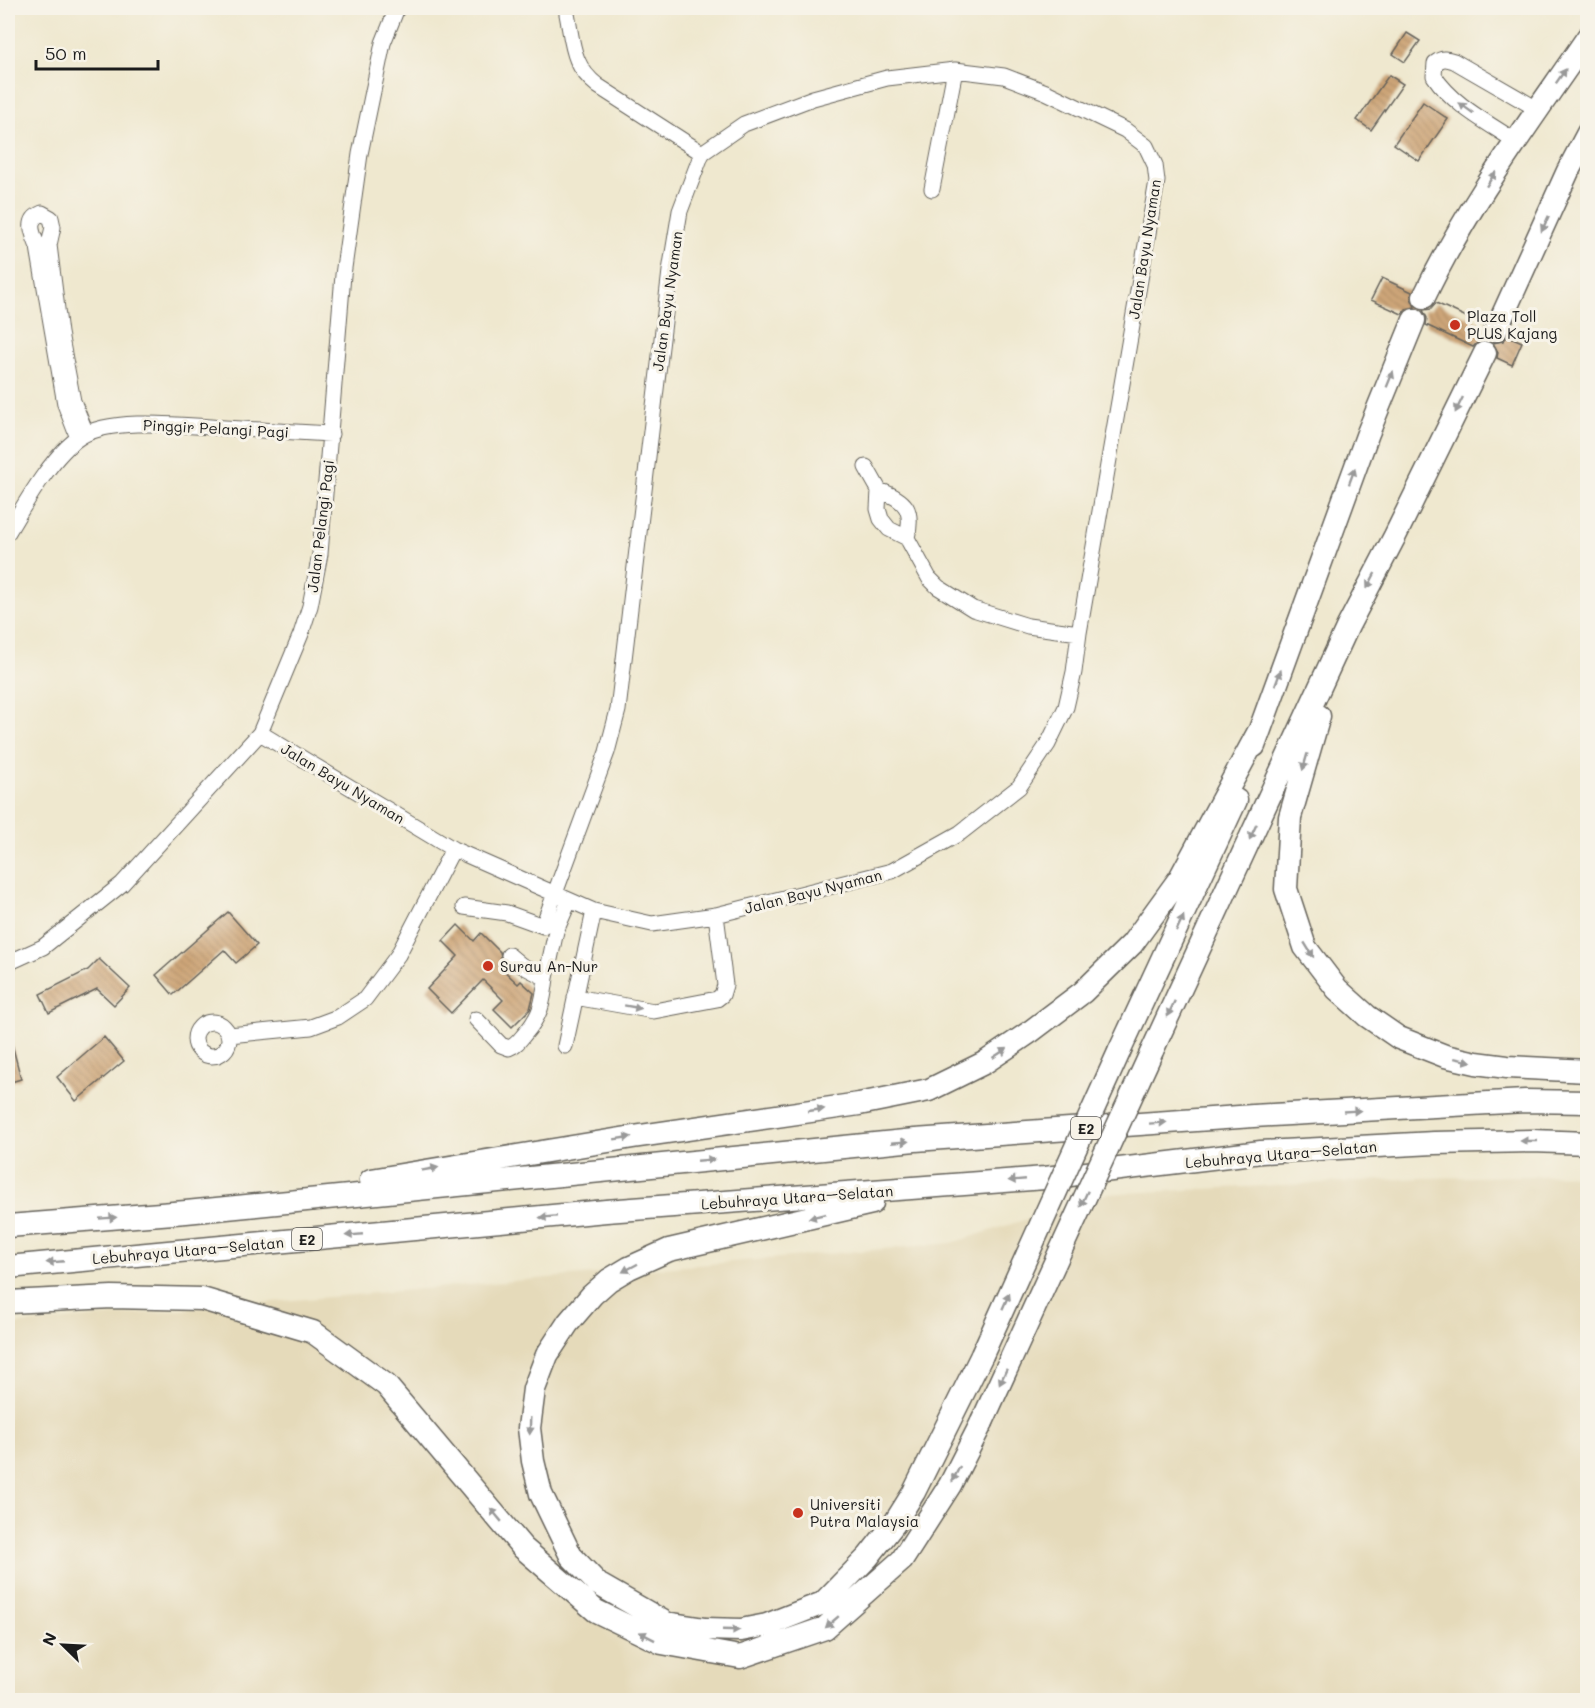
<svg xmlns="http://www.w3.org/2000/svg" width="1595" height="1708" viewBox="0 0 1595 1708" font-family="Mali,sans-serif">
<defs>
<pattern id="building-back-hatch" width="6" height="6" patternUnits="userSpaceOnUse" patternTransform="scale(1.5)"><rect width="6" height="6" fill="#cea678"/><path d="M-1 5l2 2M0 0l6 6M5-1l2 2" fill="none" stroke="#b08e67"/></pattern>
</defs>
<rect width="100%" height="100%" fill="#f7f3e8"/>
<filter id="ink" filterUnits="userSpaceOnUse"><feTurbulence type="fractalNoise" baseFrequency=".0167" numOctaves="2"/><feDisplacementMap in="SourceGraphic" scale="12" xChannelSelector="R" yChannelSelector="G"/><feConvolveMatrix kernelMatrix="1 2 1 2 8 2 1 2 1" color-interpolation-filters="sRGB"/></filter>
<filter id="wash" filterUnits="userSpaceOnUse"><feTurbulence type="fractalNoise" baseFrequency=".008" numOctaves="4" result="noise"/><feDisplacementMap in="SourceGraphic" scale="24" xChannelSelector="R" yChannelSelector="G"/><feGaussianBlur stdDeviation="1.35" result="paint"/><feColorMatrix in="noise" values="0 0 0 0 0 0 0 0 0 0 0 0 0 0 0 0 0 1.4 0 .05"/><feComposite in="paint" operator="in"/></filter>
<g filter="url(#wash)">
<rect width="100%" height="100%" fill="#efe8cf"/>
<!-- built -->
<path fill="#e5daba" d="M1587,1175V1700H8V1325L952,1243L1106,1194L1423,1178Z"/>
<g id="blocks">
<!-- building -->
<path fill="url(#building-back-hatch)" d="M1407,33L1420,41L1405,62L1393,54Z
M1389,75L1403,84L1371,130L1357,120Z
M1423,102L1448,119L1419,161L1394,144Z
M1382,278L1412,292L1411,298L1415,307L1406,309L1402,314L1371,300Z
M1436,303L1484,325L1483,332L1488,340L1478,342L1473,347L1426,325L1427,318L1423,310L1431,309Z
M1508,336L1522,342L1512,365L1497,358L1498,352L1493,343L1503,341Z
M228,912L257,945L236,963L224,950L173,995L156,975Z
M458,925L474,941L481,933L500,952L502,961L498,965L518,984L521,981L534,993L530,1009L512,1027L494,1009L503,1000L483,980L451,1013L427,989L458,956L443,941Z
M99,959L130,988L114,1005L97,989L49,1013L40,994L88,970Z
M104,1037L124,1061L76,1101L57,1077Z
M8,1044H12L21,1079L8,1083Z"/>
</g>
</g>
<g filter="url(#ink)">
<use href="#blocks" fill-opacity="0" stroke="#66635b" stroke-width="1.5"/>
<g fill="none" stroke-linecap="round" stroke-linejoin="round">
<defs>
<path id="minor" d="M567,14C573,44 572,66 598,86L702,153
M1515,141C1487,122 1453,105 1434,76L1435,63C1442,58 1446,58 1454,61L1537,109
M932,189L955,70
M78,438L65,404L38,247C33,234 25,220 42,213L51,218L53,227L49,245L60,333L73,401L86,433
M866,467L879,490L878,509L881,519L889,529L907,538
M879,490C906,500 914,509 907,538L929,578L938,587L973,609L1028,626L1079,633
M8,532C25,504 52,455 80,437C113,416 186,426 225,428C260,430 295,432 331,434
M260,733L453,849L594,911L652,924L716,915L892,871L960,833L1019,787L1048,744L1066,707L1074,672L1079,633L1157,181L1155,165L1146,146L1125,130L1046,92L1004,76L955,70L887,78L813,98L744,124L702,153L680,211L670,271L618,710L607,752L543,926L507,913L464,907
M509,955L521,965L546,978L556,931L569,901
M8,963L43,947L122,884L260,733L301,634L310,606L320,554L343,275L360,154L383,43L397,8
M575,997L654,1011L717,999L722,995L725,985L716,915
M476,1019L501,1045L509,1048C515,1046 519,1041 523,1036C541,1016 543,1003 546,978
M195 1039a17 17 0 1 1 34 0a17 17 0 1 1-34 0Z
M229,1035L311,1027L338,1017L365,999L398,955L453,849
M565,1046L594,911"/>
<path id="highway" d="M1424,297C1468,204 1530,122 1588,37
M1496,330L1568,171L1588,133
M1319,716L1290,817L1286,889L1305,947L1337,989L1367,1016L1399,1038L1445,1056L1476,1063L1507,1067L1588,1071
M1254,746L1368,433L1414,320
M1152,1051L1348,626L1395,536L1485,353
M1119,1052L1236,800
M371,1180L633,1137L859,1104L929,1090L984,1063L1030,1032L1083,992L1132,944L1180,878L1258,733
M872,1203L669,1250L629,1268L609,1280L592,1295L568,1323L547,1355L534,1389L529,1428L533,1461L541,1494L571,1556L598,1584L666,1623L705,1629L741,1630L767,1625L823,1603L868,1557L894,1524L914,1492L982,1355
M8,1226L186,1212L915,1140L1253,1116L1525,1101L1588,1102
M8,1267L606,1211L1045,1178L1261,1152L1434,1143L1532,1141L1588,1143
M8,1302L112,1297L202,1299L313,1332L386,1385L523,1548L596,1611L662,1643L740,1657L825,1628L902,1560L950,1485L982,1422"/>
</defs>
<!-- minor casing -->
<use href="#minor" stroke="#66635b" stroke-width="17"/>
<!-- highway casing -->
<use href="#highway" stroke="#66635b" stroke-width="25"/>
<!-- minor -->
<use href="#minor" stroke="#fff" stroke-width="15"/>
<!-- highway -->
<use href="#highway" stroke="#fff" stroke-width="22"/>
<defs>
<path id="highway-bridge" d="M982,1355L1119,1052
M982,1422L1152,1051"/>
</defs>
<!-- highway-bridge casing -->
<use href="#highway-bridge" stroke="#66635b" stroke-width="25" stroke-linecap="butt"/>
<!-- highway-bridge -->
<use href="#highway-bridge" stroke="#fff" stroke-width="22"/>
</g>
<!-- one-way arrows -->
<defs><path id="oneway-solid" d="M-6-.8H1V-3.2L6.5 0L1 3.2V.8H-6Z" transform="scale(1.5)"/></defs>
<g fill="#999">
<use href="#oneway-solid" transform="translate(1561 76) rotate(-55)"/>
<use href="#oneway-solid" transform="translate(1466 108) rotate(-144)"/>
<use href="#oneway-solid" transform="translate(1491 179) rotate(-57)"/>
<use href="#oneway-solid" transform="translate(1545 224) rotate(115)"/>
<use href="#oneway-solid" transform="translate(1390 379) rotate(-68)"/>
<use href="#oneway-solid" transform="translate(1459 405) rotate(116)"/>
<use href="#oneway-solid" transform="translate(1352 476) rotate(-70)"/>
<use href="#oneway-solid" transform="translate(1371 581) rotate(118)"/>
<use href="#oneway-solid" transform="translate(1278 678) rotate(-70)"/>
<use href="#oneway-solid" transform="translate(1305 762) rotate(106)"/>
<use href="#oneway-solid" transform="translate(1253 832) rotate(115)"/>
<use href="#oneway-solid" transform="translate(1180 923) rotate(-65)"/>
<use href="#oneway-solid" transform="translate(1309 950) rotate(58)"/>
<use href="#oneway-solid" transform="translate(633 1007) rotate(10)"/>
<use href="#oneway-solid" transform="translate(1171 1009) rotate(115)"/>
<use href="#oneway-solid" transform="translate(1000 1053) rotate(-33)"/>
<use href="#oneway-solid" transform="translate(1463 1060) rotate(12)"/>
<use href="#oneway-solid" transform="translate(816 1110) rotate(-8)"/>
<use href="#oneway-solid" transform="translate(1352 1111) rotate(-3)"/>
<use href="#oneway-solid" transform="translate(1158 1123) rotate(-4)"/>
<use href="#oneway-solid" transform="translate(623 1138) rotate(-9)"/>
<use href="#oneway-solid" transform="translate(1529 1141) rotate(180)"/>
<use href="#oneway-solid" transform="translate(900 1142) rotate(-5)"/>
<use href="#oneway-solid" transform="translate(706 1160) rotate(-5)"/>
<use href="#oneway-solid" transform="translate(430 1169) rotate(-10)"/>
<use href="#oneway-solid" transform="translate(1017 1180) rotate(175)"/>
<use href="#oneway-solid" transform="translate(1084 1199) rotate(115)"/>
<use href="#oneway-solid" transform="translate(817 1216) rotate(167)"/>
<use href="#oneway-solid" transform="translate(548 1217) rotate(175)"/>
<use href="#oneway-solid" transform="translate(108 1218) rotate(-4)"/>
<use href="#oneway-solid" transform="translate(354 1235) rotate(175)"/>
<use href="#oneway-solid" transform="translate(55 1262) rotate(175)"/>
<use href="#oneway-solid" transform="translate(630 1268) rotate(152)"/>
<use href="#oneway-solid" transform="translate(1006 1301) rotate(-66)"/>
<use href="#oneway-solid" transform="translate(1003 1377) rotate(115)"/>
<use href="#oneway-solid" transform="translate(530 1426) rotate(92)"/>
<use href="#oneway-solid" transform="translate(956 1474) rotate(117)"/>
<use href="#oneway-solid" transform="translate(496 1515) rotate(-130)"/>
<use href="#oneway-solid" transform="translate(832 1622) rotate(139)"/>
<use href="#oneway-solid" transform="translate(731 1630) rotate(2)"/>
<use href="#oneway-solid" transform="translate(647 1636) rotate(-153)"/>
</g>
</g>
<!-- markers -->
<g fill="#c8321e" stroke="#f7f3e8" stroke-width="2">
<circle cx="1455" cy="325" r="6"/>
<circle cx="488" cy="966" r="6"/>
<circle cx="798" cy="1513" r="6"/>
</g>
<g text-anchor="middle" dominant-baseline="central" stroke-width="6" stroke-linejoin="round" paint-order="stroke">
<!-- shield labels -->
<g fill="#f7f3e8" stroke="#5e5c59" stroke-width="1.5">
<rect x="1071" y="1117" width="30" height="22" rx="4.5"/>
<rect x="292" y="1228" width="30" height="22" rx="4.5"/>
</g>
<g font-size="14" font-weight="bold" fill="#1c1c1c">
<text x="1086" y="1128">E2</text>
<text x="307" y="1239">E2</text>
</g>
<!-- street labels -->
<g font-size="15" fill="#1c1c1c" stroke="#f7f3e8">
<text transform="translate(1144 249) rotate(-81)">Jalan Bayu Nyaman</text>
<text transform="translate(667 301) rotate(-82)">Jalan Bayu Nyaman</text>
<text transform="translate(216 428) rotate(3)">Pinggir Pelangi Pagi</text>
<text transform="translate(320 526) rotate(-83)">Jalan Pelangi Pagi</text>
<text transform="translate(343 783) rotate(31)">Jalan Bayu Nyaman</text>
<text transform="translate(813 891) rotate(-14)">Jalan Bayu Nyaman</text>
<text transform="translate(1281 1154) rotate(-5)">Lebuhraya Utara–Selatan</text>
<text transform="translate(797 1197) rotate(-4)">Lebuhraya Utara–Selatan</text>
<text transform="translate(188 1250) rotate(-5)">Lebuhraya Utara–Selatan</text>
</g>
<!-- poi labels -->
<g font-size="15" fill="#1c1c1c" stroke="#f7f3e8" text-anchor="start">
<text x="1467" y="316">Plaza Toll<tspan x="1467" dy="17">PLUS Kajang</tspan></text>
<text x="500" y="966">Surau An-Nur</text>
<text x="810" y="1504">Universiti<tspan x="810" dy="17">Putra Malaysia</tspan></text>
</g>
</g>
<!-- margin -->
<rect width="1595" height="1708" fill="none" stroke="#f7f3e8" stroke-width="30"/>
<!-- north arrow -->
<g transform="translate(63 1645) rotate(294)" stroke="#f7f3e8" stroke-width="4.5" paint-order="stroke">
<path d="M0-4.5L10 22L0 15L-10 22Z" fill="#1c1c1c"/>
<text y="-9" font-size="16" font-weight="bold" text-anchor="middle" fill="#1c1c1c">N</text>
</g>
<!-- scale -->
<path d="M36 60v9h122v-9" fill="none" stroke="#1c1c1c" stroke-width="3"/>
<text x="45" y="60" font-size="18" fill="#1c1c1c" stroke="#f7f3e8" stroke-width="4.5" paint-order="stroke">50 m</text>
</svg>
